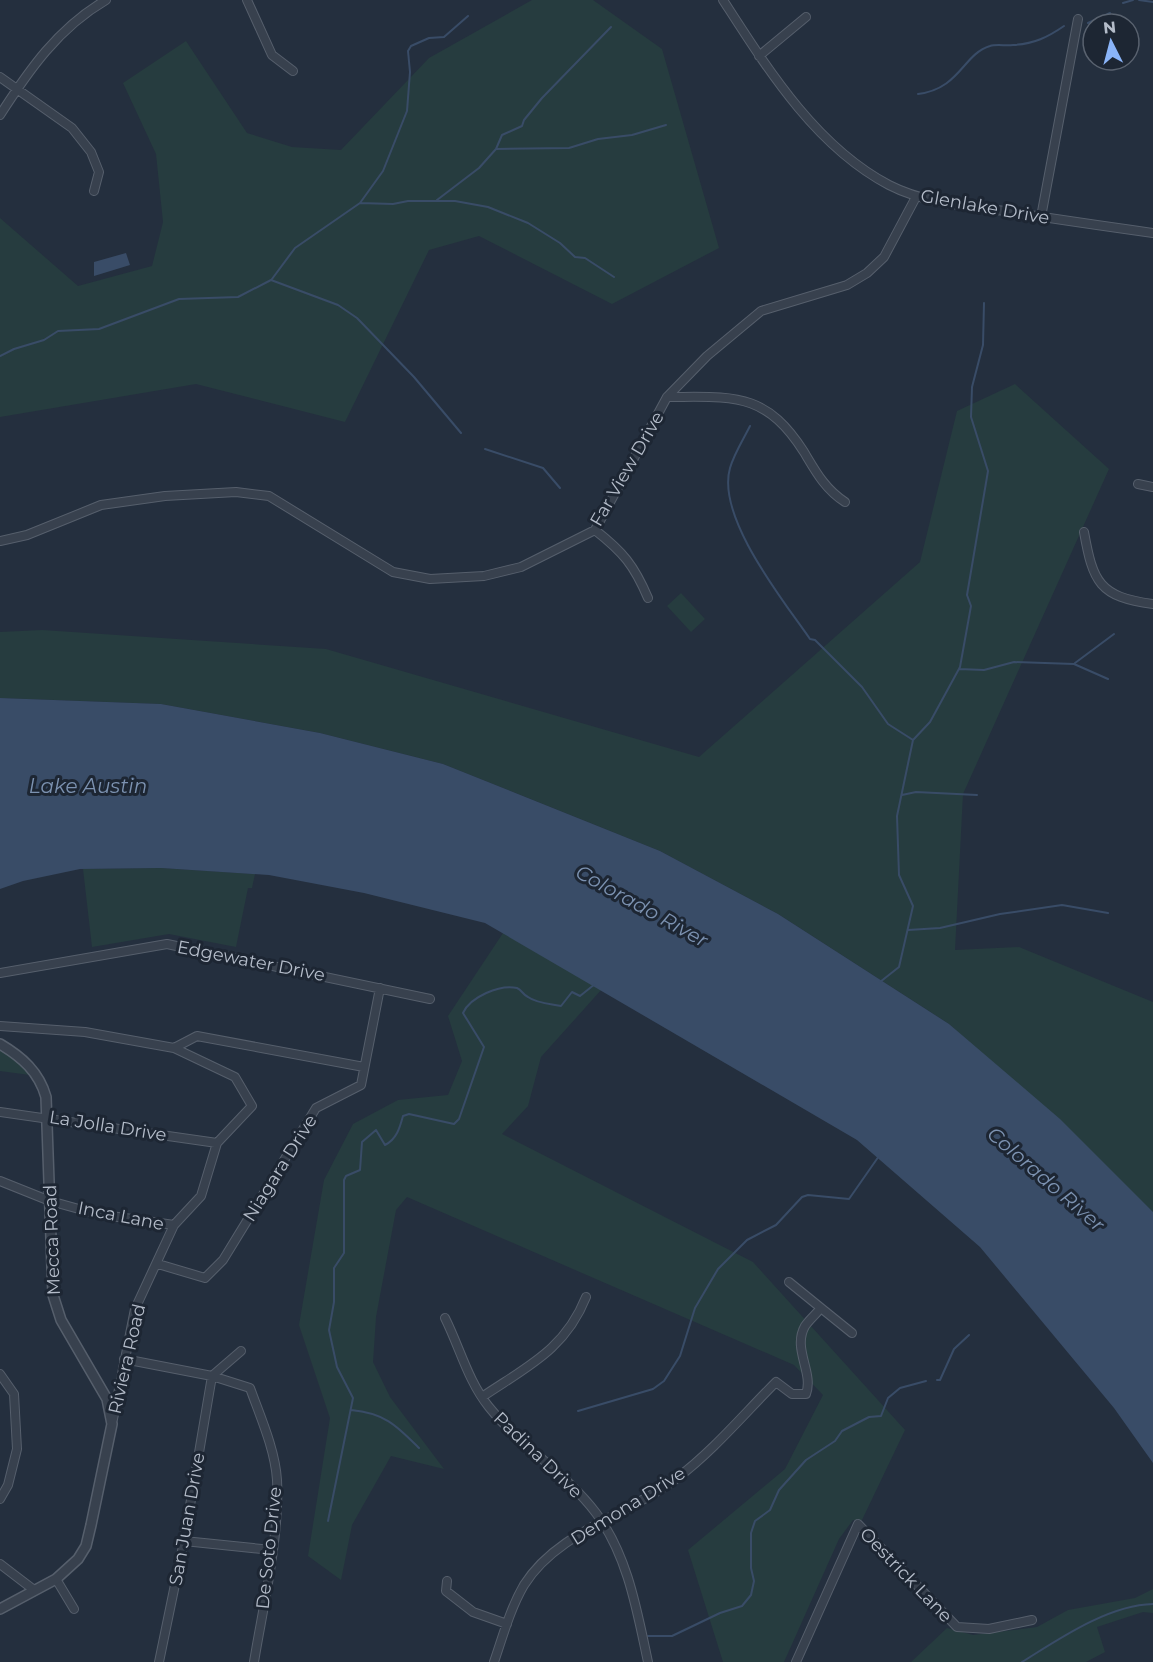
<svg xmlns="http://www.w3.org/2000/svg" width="1153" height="1662" viewBox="0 0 1153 1662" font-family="Montserrat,sans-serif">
<rect width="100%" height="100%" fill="#242f3e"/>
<!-- green -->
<path fill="#263c3f" d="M532,0H593L662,49L719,248L612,304L479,236L429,250L345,422L196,384L0,417V218L78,286L152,266L163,222L156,154L123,83L186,41L247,133L292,147L341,150L429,58Z
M1015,384L1109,469L963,794L955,950L1019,947L1153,1002V1212L949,1024L778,914L660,851L443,764L320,733L161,704L0,698V632L42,630L326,649L699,757L920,562L957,411Z
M681,593L705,619L691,632L667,606Z
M161,868L255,874L252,888H248L236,947L169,934L92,947L83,869Z
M503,933L602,989L541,1057L528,1106L502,1134L753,1262L905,1430L862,1520H853L839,1539L784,1662H723L688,1550L785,1469L823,1395L794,1365L407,1197L396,1210L376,1317L373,1362L390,1397L444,1469L391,1456L352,1525L341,1580L308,1556L330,1418L299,1325L324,1180L353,1124L398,1100L448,1095L462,1061L448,1016Z
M0,1049L16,1059L30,1075L0,1071Z
M1153,1589V1613L1143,1612L1097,1627L1105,1652L1086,1662H911L947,1628L973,1635L1037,1627L1068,1610L1135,1598Z"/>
<!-- water -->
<path fill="#394c67" d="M126,253L130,265L94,276V262Z
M0,698L161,704L320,733L443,764L660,851L778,914L949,1024L1060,1119L1153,1212V1463L1114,1408L980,1247L857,1140L485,923L364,893L269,875L161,868L80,869L23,881L0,889Z"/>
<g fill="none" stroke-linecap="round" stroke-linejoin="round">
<!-- stream -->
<path stroke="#394c67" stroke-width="2" d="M1139,0L1153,2
M1123,3L1133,0
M1088,23L1110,13
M918,94C960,89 963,54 990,46C996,44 1006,46 1013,45C1034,44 1048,37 1064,26
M496,149L569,148L598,139L632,135L666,125
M437,200L479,168L496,149L502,135L522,126L524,120L542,98L611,27
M360,203L383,171L407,111L410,72L408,51L411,46L429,38L444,37L468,16
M272,279L295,248L360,203L393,204L408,201H455L488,207L528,223L560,243L575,257L585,258L614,277
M0,356L14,349L44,340L58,331L99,329L179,299L238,297L271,280L338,305L357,318L414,377L461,433
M750,426C743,440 734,454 730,468C716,517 783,600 810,639L815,640L862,687L888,724L913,740
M485,449L543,468L560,488
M1075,663L1114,634
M959,669L984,670L1014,662L1074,664L1108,679
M902,795L916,792L977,795
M908,930L940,928L1000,914L1062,905L1108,913
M880,982L899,967L913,906L899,875L897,816L913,740L930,722L960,667L971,606L967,595L988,471L971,417L972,387L983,345L984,303
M937,1380H940L954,1349L969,1335
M351,1410C385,1413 397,1426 419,1448
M578,1411L653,1389L664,1381L680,1356L695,1308L718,1269L747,1240L776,1225L802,1197L808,1195L849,1199L879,1156
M328,1521L353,1398L337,1367L329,1330L334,1302V1268L344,1253V1180L346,1176L360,1170L362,1142L376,1130L385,1145C397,1139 400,1127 403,1116L409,1114L454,1124L459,1119L484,1047L463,1013C470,997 500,984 517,988C522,990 523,995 528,997C536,1003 551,1004 561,1006L572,992L580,996L595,984
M648,1636H672L720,1613L742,1606L751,1595L754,1581L751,1568V1533L755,1521L770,1510L779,1490L806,1460L835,1441L842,1431L869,1417L881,1416L888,1398L900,1388L926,1381
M1022,1662C1059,1639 1108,1605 1153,1604"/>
<defs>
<path id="minor" d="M247,0L272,55L293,71
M723,0C767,68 815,146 889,185C924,203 966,206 1004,211C1054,219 1103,226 1153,233
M759,56L806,17
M0,77L72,128L91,152L99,172L94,191
M0,115C29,70 58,28 106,0
M1041,217L1078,19
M667,397C733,397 765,391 804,452C816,472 825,489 845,502
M1138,484L1153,487
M595,530C623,552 634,565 648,598
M1084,532C1093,582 1099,597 1153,604
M0,541L27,535L101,505L165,496L236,492L269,496L393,572L430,579L484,576L521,567L595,530L667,397L707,356L761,311L847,285L867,273L884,257L916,197
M0,973L167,944L430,999
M0,1026L85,1032L174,1048L197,1036L364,1067
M0,1112L217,1143
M0,1181L50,1201L97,1214L174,1225
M158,1264L205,1278L223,1260L316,1108L361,1085L380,988
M789,1282L821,1308
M445,1318C460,1348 468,1381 489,1407C520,1446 566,1473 596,1513C628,1556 637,1611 648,1662
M124,1359L212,1376L250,1388C260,1416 275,1449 277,1480C280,1535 263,1607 254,1662
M0,1374L14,1394L17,1449L8,1485L0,1499
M482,1397C526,1367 565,1350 586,1297
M113,1419L135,1309L174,1225L201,1196L217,1143L252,1106L235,1077L174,1048
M184,1541L272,1550
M0,1564L34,1590
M56,1579L74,1609
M447,1581L446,1591L473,1612L507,1624
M159,1662L184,1541L212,1376L241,1351
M494,1662C503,1636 510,1609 524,1585C558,1531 629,1515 677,1478C713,1451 744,1414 776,1382L792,1394H806C814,1372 792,1349 805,1326C809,1320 816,1314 821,1308L852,1333
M796,1662L858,1524L957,1627L989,1629L1032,1620"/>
<path id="tertiary" d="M0,1044C22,1057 39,1072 46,1097L53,1295L61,1320L107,1399L112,1424L91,1525L86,1546L78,1559L56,1579L0,1609"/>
</defs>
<!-- minor casing -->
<use href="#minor" stroke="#565f6c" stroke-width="10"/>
<!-- tertiary casing -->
<use href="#tertiary" stroke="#565f6c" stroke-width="12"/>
<!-- minor -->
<use href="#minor" stroke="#38414e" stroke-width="8"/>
<!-- tertiary -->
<use href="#tertiary" stroke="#38414e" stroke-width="9"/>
</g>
<g text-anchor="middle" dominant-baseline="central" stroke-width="6" stroke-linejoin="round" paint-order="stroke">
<!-- street labels -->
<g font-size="18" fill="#b4bcc9" stroke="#1d2633">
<text transform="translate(985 207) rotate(10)">Glenlake Drive</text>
<text transform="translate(627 469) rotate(-60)">Far View Drive</text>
<text transform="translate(251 961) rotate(11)">Edgewater Drive</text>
<text transform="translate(108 1126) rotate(9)">La Jolla Drive</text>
<text transform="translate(280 1168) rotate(-58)">Niagara Drive</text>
<text transform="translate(121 1216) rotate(11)">Inca Lane</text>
<text transform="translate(52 1240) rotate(-92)">Mecca Road</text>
<text transform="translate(127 1359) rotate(-77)">Riviera Road</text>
<text transform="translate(538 1455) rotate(44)">Padina Drive</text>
<text transform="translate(628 1506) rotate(-32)">Demona Drive</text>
<text transform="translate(187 1519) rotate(-80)">San Juan Drive</text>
<text transform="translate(269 1548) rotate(-84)">De Soto Drive</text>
<text transform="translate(906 1575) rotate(46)">Oestrick Lane</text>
</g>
<!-- water labels -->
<g font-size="20" font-style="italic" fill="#7c92b1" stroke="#1d2633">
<text x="88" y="786">Lake Austin</text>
<text transform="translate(642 906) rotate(29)">Colorado River</text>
<text transform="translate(1046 1179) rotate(41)">Colorado River</text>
</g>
</g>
<!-- north arrow -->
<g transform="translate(1111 42) rotate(354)"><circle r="28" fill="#1d2633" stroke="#59626f" stroke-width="1.5"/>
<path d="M0-4.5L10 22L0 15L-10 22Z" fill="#8ab4f8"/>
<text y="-9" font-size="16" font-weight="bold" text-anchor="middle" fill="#b4bcc9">N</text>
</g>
</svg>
